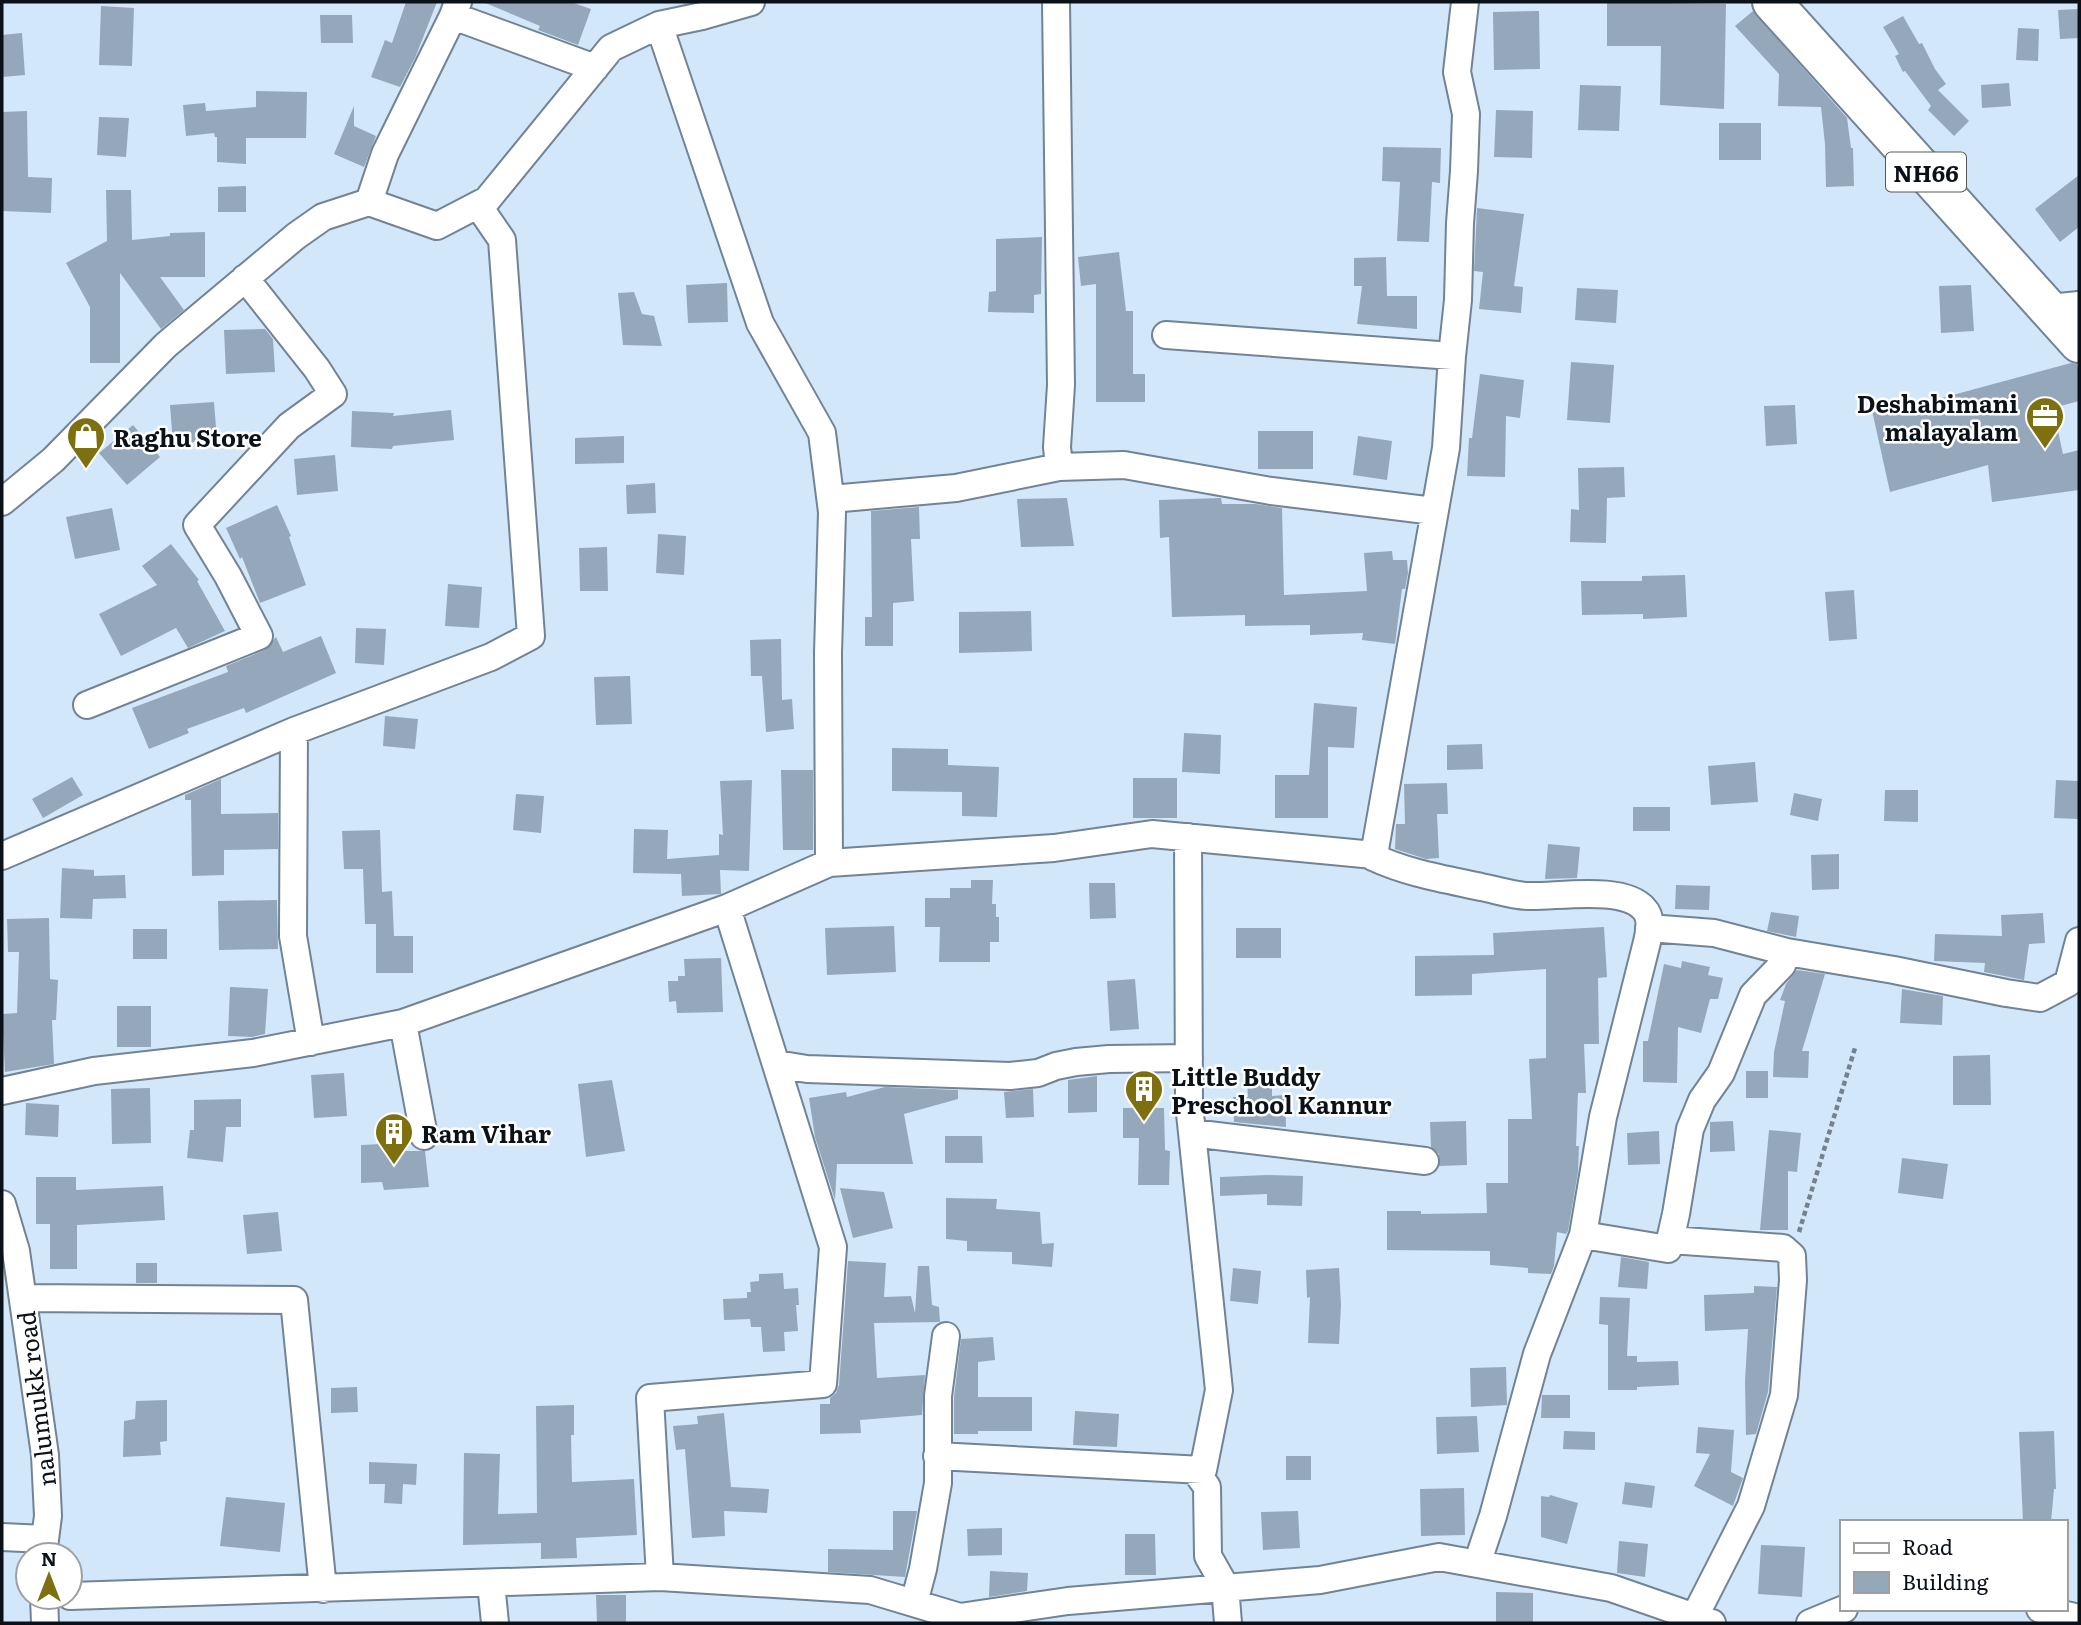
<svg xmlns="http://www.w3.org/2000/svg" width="2081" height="1625" viewBox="0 0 2081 1625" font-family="Literata,serif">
<rect width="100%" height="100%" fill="#d3e7fb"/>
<!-- building -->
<path fill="#95a7bb" d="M406,2H437L415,58L400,87L371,77L385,40L392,43Z
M483,2H571L591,9L578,45L538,30L540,26Z
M1607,2L1726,4L1724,109L1660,105L1661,46H1607Z
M101,6L134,8L132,66L99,65Z
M2079,9V38L2060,39L2058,10Z
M1539,11L1540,69L1494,70L1493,12Z
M1753,11L1847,118L1851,148H1853L1854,186L1826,187L1825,144L1821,107L1778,106L1779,74L1735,26Z
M320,15H352L353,43H321Z
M1903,16L1919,44L1922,43L1935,69L1946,84L1938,90L1969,121L1954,136L1928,110L1931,106L1905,71L1903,72L1895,56L1899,54L1883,27Z
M2018,28L2039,29L2038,61L2016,60Z
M22,33L25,75L2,77V35Z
M2009,83L2011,106L1982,108L1981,85Z
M1580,85L1621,86L1619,131L1578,130Z
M256,91L307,92L306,138H246V164L217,162V137H215L214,133L186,136L183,105L205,103L206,111L256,107Z
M354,106V126L376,136L364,167L334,154Z
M1496,110L1533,111L1532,158L1494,157Z
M27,111L28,177L52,178L51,213L2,211V112Z
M99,117L129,118L126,157L97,155Z
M1719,123H1761V160H1719Z
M1383,147L1441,148L1440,183L1432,182L1429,242L1397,241L1400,182L1382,181Z
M2079,175V227L2060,242L2035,209Z
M246,186V212H218V187Z
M106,190H131L132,240L170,236V233L205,232V277H160L184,310L161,329L120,273V363H90V307L66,263L107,241Z
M1477,208L1524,214L1514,286L1523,287L1521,313L1479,309L1483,272L1474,271Z
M1042,237L1041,294L1034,295V313L988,312L989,292L996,291V239Z
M1119,252L1126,311H1133V374H1145V402H1096V284L1081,286L1078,257Z
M1386,257L1387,296H1417V329L1357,324L1362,286H1354V258Z
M727,283L728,322L688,323L686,285Z
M1971,285L1974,331L1941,333L1939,286Z
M1577,288L1618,290L1616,323L1575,320Z
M634,292L642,314L654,316L662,346L623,345L618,293Z
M265,329L273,339L275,372L226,374L224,330Z
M1571,362L1614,365L1610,423L1567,420Z
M2071,363L2077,364L2079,374V401L2053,408L2063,454L2079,450V490L1992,502L1988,465L1890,492L1871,406L1901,402V409Z
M1480,374L1524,380L1520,418L1506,416L1505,477L1467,476L1469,438H1472Z
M214,402L217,440L173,444L170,405Z
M1795,405L1797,444L1766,446L1764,406Z
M451,410L454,440L393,446L392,449L351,447L352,411L394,413L393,416Z
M133,425L160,457L127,485L99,453Z
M1258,431H1313V469H1258Z
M624,436V463L575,464V438Z
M1358,436L1392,441L1387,480L1353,475Z
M335,455L338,491L297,495L294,459Z
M1624,467L1625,497L1607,498L1606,543L1570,542L1571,509L1579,510L1578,468Z
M655,483L656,513L627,514L626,485Z
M1067,498L1074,546L1021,547L1017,499Z
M1221,498L1222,504H1256L1282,508L1284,595L1367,591L1364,553L1392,551L1393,560H1407L1408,573L1405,589H1402L1395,644L1362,640L1363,633L1310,635V625L1245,626V615L1172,617L1169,537L1160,538L1159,500Z
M277,505L291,536L289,537L306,585L260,603L242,557L240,559L226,528Z
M919,507L920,539H911L914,601L893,603V646H865V617H872L871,511Z
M112,508L120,550L75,559L66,517Z
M658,534L686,536L684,575L656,573Z
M171,544L199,580L197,581L225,631L188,648L176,628L121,656L99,614L157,585L142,566Z
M607,547L608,591H580L579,548Z
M1685,575L1687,617L1643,619V614L1582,615L1581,581H1642V576Z
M448,584L482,587L479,628L445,626Z
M1854,590L1857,639L1829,641L1825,592Z
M1031,611L1032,651L959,653V612Z
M356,628L386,629L384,665L355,663Z
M321,636L336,673L246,713L244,708L187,729L189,733L149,749L132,708L228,672L226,666L265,650L276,637L283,652Z
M781,639L782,700L792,699L794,729L766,732L762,676H751L750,640Z
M630,676L632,724L596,725L594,677Z
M1314,703L1357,707L1354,748L1328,747V818H1275V775H1309Z
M385,716L418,719L415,749L383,746Z
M1184,733L1221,735L1220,774L1182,772Z
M1482,744L1483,769L1447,770V745Z
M892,748L948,749V765L999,767L997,817L962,816V792L892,791Z
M1755,762L1758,802L1711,805L1708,766Z
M781,770H813V850H783Z
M72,777L83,795L43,818L32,799Z
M1133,778H1177V818H1133Z
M221,779V814L278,813V849L224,850V875L192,876L191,800H185V795Z
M752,780L749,871L720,870L721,894L682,896L681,874L633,873L634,829L668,830L667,859L719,855V834L723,835L720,781Z
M2056,780L2079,781V819L2054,818Z
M1447,783L1448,814H1437L1439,858L1426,859L1395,849L1396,824H1405L1404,784Z
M1885,790H1918V822L1884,821Z
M1794,793L1822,799L1818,821L1790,815Z
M516,794L544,796L541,833L513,830Z
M1633,807H1670V831H1633Z
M380,830L382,892L392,891L394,936H413V973H376V924H365L363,869H344L342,831Z
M1548,844L1580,847L1577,878L1545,879Z
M1839,854V889L1812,890L1811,855Z
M62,868L94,870V876L125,875L126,898L93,899L92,919L60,918Z
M971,880H993L992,904H996V917H999V942H990V962H939L940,927H925V898H950V888H971Z
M1089,883H1115L1116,918L1090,919Z
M1676,885L1710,886L1709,910L1675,909Z
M277,900L278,949L219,950L218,901Z
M1771,912L1799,916L1796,937L1767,931Z
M2043,913L2045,943L2029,944L2024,980L1984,972L1985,963L1934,961L1935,934L2002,936L2001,915Z
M49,918L50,979L58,980L56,1020H52L54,1064L5,1072L2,1014L17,1013L19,952H8L7,919Z
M894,926L896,972L827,975L825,928Z
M1604,927L1607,977L1598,978L1599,1044H1584L1586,1093H1578L1576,1146H1579L1578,1172L1568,1231L1566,1234L1557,1232L1554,1266L1551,1274L1528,1273V1268L1490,1265V1251L1387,1250V1211H1421V1214L1487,1213L1486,1183H1508V1119H1532L1529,1059L1546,1058V969L1472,974V995L1415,996V956L1494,955L1493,933Z
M1236,928H1281V958H1236Z
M133,929H167V959H133Z
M721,958L723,1012L677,1013L676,1001L669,1002L668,981H678V976H685L684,959Z
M1682,961L1710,967L1708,975L1723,978L1718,999H1710L1701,1033L1678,1027L1677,1083L1643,1082V1041H1648L1664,964L1681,968Z
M1797,970L1825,974L1802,1051H1809L1808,1078L1773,1077L1774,1052L1785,1001L1780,1000L1786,984Z
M1135,979L1139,1029L1110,1031L1107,981Z
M230,987L268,989L265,1034L252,1037L228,1036Z
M1902,989L1943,996L1942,1025L1900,1023Z
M117,1006H151V1047H117Z
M1990,1055L1991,1105H1953V1056Z
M1746,1071H1768V1098H1746Z
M344,1073L347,1116L314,1118L311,1075Z
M1097,1076V1112L1068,1113V1080Z
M612,1080L625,1151L586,1157L578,1084Z
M1272,1080V1096L1285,1095L1286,1127L1234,1122L1233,1097H1248L1247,1081Z
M885,1087L958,1090V1099L904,1114L913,1164H837L835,1200L815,1137L809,1098L846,1092L847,1097Z
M150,1088L151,1143L112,1144L111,1089Z
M1033,1089L1034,1117L1006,1118L1004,1092Z
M241,1099V1127H226L223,1162L187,1158L190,1130H194V1100Z
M26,1103L59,1105L58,1137L25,1135Z
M1123,1108H1164L1165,1150L1170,1151L1169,1185H1138L1139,1138H1123Z
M1466,1121L1467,1165L1439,1166V1154L1431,1147L1430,1122Z
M1733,1121L1735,1151L1710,1152V1122Z
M1769,1130L1801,1133L1797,1172L1788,1171V1230H1760Z
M1659,1131L1660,1164L1628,1165L1627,1133Z
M945,1136H982L983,1163H945Z
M381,1144L382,1151H425L429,1187L384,1190L382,1182L361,1183V1145Z
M1902,1158L1948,1164L1943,1199L1898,1193Z
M1267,1175L1303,1176L1302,1206L1267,1205V1194L1220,1196V1177Z
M36,1177H76V1190L163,1186L165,1220L77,1225V1269H50V1224H36Z
M840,1188L884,1192L893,1228L853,1238Z
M946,1198L997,1199L996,1209L1040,1212L1042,1244L1054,1243L1052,1267L1012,1264V1252L967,1251V1241L946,1239Z
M278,1212L282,1251L247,1254L243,1215Z
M1621,1257L1649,1262L1647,1289L1618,1287Z
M848,1261L886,1263L884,1297L911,1296L915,1313L918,1266H929L932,1305L939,1307L940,1322L874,1323L877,1378L925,1375L922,1415L860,1420L861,1433L820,1434V1404H830V1398L836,1393L839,1385Z
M136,1263H157V1283H136Z
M1233,1268L1261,1271L1258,1304L1230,1301Z
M1339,1268L1341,1305L1339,1344L1308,1343L1310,1297L1307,1298L1306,1270Z
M783,1273L784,1289L798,1288L799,1305H796L798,1331L784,1332L785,1351L763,1352L761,1327H751L750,1319L724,1320L723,1299L747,1298V1292H751L750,1282L759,1281V1274Z
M1754,1286L1777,1287L1768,1392L1756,1434L1746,1435L1745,1381L1748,1329L1705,1331L1704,1295L1754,1293Z
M1600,1297L1630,1298L1627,1356H1637V1362L1678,1361L1679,1385L1637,1387V1390H1608V1325L1599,1324Z
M993,1337L995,1360L978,1362V1397H1032V1431H978V1434H954V1397L961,1339Z
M1506,1367L1507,1405L1471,1407L1470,1368Z
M357,1387L358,1412L331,1413V1388Z
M1542,1395H1570V1418H1541Z
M167,1400V1441L160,1442L161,1455L123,1457L124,1421L135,1419L136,1401Z
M574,1405V1435H571L572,1482L634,1479L637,1535L576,1538L577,1558L541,1559V1543L463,1545L464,1453L500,1454L498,1514L537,1513L536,1406Z
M1075,1411L1119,1414L1117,1447L1073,1445Z
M724,1413L731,1487L769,1489L767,1513L724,1511L725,1536L692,1538L685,1449L676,1450L673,1426L698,1424L697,1416Z
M1477,1416L1479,1452L1437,1454L1436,1417Z
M1698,1427L1734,1430L1731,1472L1743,1478L1733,1506L1694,1486L1710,1454L1696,1453Z
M1564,1431L1595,1432V1450L1563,1449Z
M2054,1431L2056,1489H2054L2051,1522H2023L2019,1432Z
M1286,1456H1311V1480H1286Z
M369,1462L417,1464L416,1485L403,1484L402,1504L384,1503L385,1484H369Z
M1625,1482L1655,1486L1652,1508L1622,1504Z
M1464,1488L1465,1535L1421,1536L1420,1489Z
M1550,1495L1578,1503L1567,1544L1541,1537V1496L1549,1497Z
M226,1497L285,1503L280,1552L220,1546Z
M893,1511H917L905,1577L828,1572V1549L893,1550Z
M1298,1511L1300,1548L1263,1550L1261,1512Z
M1002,1528V1555L968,1556L967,1529Z
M1125,1534H1155L1156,1575H1125Z
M1619,1541L1648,1544L1645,1577L1617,1573Z
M1761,1545L1805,1547L1802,1597L1758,1594Z
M990,1571L1028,1573L1027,1591L989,1597Z
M1496,1592L1533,1593V1623H1496Z
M596,1595H626V1623H597Z"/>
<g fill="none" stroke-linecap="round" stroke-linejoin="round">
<defs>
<path id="street" d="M458,2L453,16L595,68
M1056,2L1061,385L1057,447L1059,467L1124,465L1271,491L1434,511
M659,25L760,323L822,433L832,512L828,653L829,863
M369,202L385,154L453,16
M2049,308L2079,305
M1166,335L1452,356
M831,499L956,488L1059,467
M2,502L53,460L166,345L296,236L323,217L369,202L437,226L487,200L611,48L659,25L702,16L751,2
M87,705L259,636L228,576L197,525L289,426L333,394L317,369L245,278
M294,731L491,657L531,636L502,240L478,205
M1374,855L1373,857C1407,873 1444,879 1481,887C1497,890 1513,896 1529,896C1557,897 1624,885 1644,909C1654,919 1648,938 1645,950L1603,1117L1583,1235L1537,1354L1493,1516L1477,1564
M2,856L294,731L293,936L311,1042
M727,908L829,863L1054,848L1152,834L1374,855L1446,448L1452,356L1458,300L1460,223L1464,171L1466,114L1457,72L1465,2
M1787,952L1894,970L2006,993L2040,998L2068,983L2079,941
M403,1023L727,908L833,1247L823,1384L650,1398L660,1577
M776,1064L807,1069L1010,1076L1038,1073L1056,1066L1076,1062L1109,1059L1189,1058
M2,1091L94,1071L253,1053L403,1023L424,1136
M1192,1133L1425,1161
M2,1204L16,1251L45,1455L48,1516L43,1555
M1583,1235L1668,1249L1676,1214L1690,1129L1702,1100L1721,1073L1753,995L1782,965L1787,952L1714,933L1649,928
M1670,1240L1783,1248L1792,1256L1793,1280L1784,1395L1751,1506L1695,1616
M24,1298L294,1300L323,1589
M937,1456L1203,1470L1219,1390L1189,1104L1188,837
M1195,1470L1207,1487L1208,1556L1225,1586L1228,1623
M2,1537L45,1539
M491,1583L495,1623
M70,1596L660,1577L870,1590L960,1617L1068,1601L1320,1580L1439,1557L1611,1588L1712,1623
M44,1597L45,1623
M914,1603L923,1569L938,1483V1396L946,1336
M2040,1609L2079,1618
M1810,1623L1844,1609"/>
<path id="highway" d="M1772,2L2079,343"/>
</defs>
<!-- street casing -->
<use href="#street" stroke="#718395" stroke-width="30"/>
<!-- highway casing -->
<use href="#highway" stroke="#718395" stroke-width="42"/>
<!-- path -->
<path stroke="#74818f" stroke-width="4.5" stroke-dasharray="5 3.5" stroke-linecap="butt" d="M1799,1232L1855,1048"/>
<!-- street -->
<use href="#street" stroke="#fff" stroke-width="26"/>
<!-- highway -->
<use href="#highway" stroke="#fff" stroke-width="38"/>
</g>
<!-- icons -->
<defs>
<symbol id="office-pin" viewBox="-11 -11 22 30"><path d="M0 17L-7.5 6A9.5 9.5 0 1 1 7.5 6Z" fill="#7f700f" stroke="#fff"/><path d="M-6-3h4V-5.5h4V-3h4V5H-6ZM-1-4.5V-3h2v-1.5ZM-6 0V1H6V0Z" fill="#fff"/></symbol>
<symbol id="shop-pin" viewBox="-11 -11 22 30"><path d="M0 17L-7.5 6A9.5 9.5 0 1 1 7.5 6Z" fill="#7f700f" stroke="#fff"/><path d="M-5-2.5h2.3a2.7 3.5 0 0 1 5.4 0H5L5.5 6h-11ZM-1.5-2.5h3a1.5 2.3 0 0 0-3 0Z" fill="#fff"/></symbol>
<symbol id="building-pin" viewBox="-11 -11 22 30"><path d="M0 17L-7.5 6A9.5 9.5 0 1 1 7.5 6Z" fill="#7f700f" stroke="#fff"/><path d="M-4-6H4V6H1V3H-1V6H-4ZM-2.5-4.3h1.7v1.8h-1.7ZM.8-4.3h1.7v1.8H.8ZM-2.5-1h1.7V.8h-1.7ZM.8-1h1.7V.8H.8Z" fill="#fff"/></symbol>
</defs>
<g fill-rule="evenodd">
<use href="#office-pin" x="2023" y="394" width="44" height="60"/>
<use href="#shop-pin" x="64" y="414" width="44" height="60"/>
<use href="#building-pin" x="1122" y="1067" width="44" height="60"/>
<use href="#building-pin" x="372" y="1110" width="44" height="60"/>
</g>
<g text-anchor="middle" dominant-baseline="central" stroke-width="5" stroke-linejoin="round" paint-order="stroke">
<!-- shield labels -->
<rect fill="#fff" stroke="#54585d" stroke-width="2" x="1886" y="152.5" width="80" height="39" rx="5"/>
<g font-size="23" font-weight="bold" fill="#0b1118">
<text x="1926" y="172">NH66</text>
</g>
<!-- poi labels -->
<g font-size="24" font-weight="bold" fill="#0b1118" stroke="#fff" text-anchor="start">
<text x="2018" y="402" text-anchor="end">Deshabimani<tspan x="2018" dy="28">malayalam</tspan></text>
<text x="113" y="436">Raghu Store</text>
<text x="1171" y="1075">Little Buddy<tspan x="1171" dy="28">Preschool Kannur</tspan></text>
<text x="421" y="1132">Ram Vihar</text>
</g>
<!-- street labels -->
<g font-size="24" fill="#0b1118" stroke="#fff">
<text transform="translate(35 1399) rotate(-97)">nalumukk road</text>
</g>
</g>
<!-- border -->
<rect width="2081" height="1625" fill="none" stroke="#0b1118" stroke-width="7"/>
<!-- legend -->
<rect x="1840" y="1520" width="228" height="91" fill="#ffffff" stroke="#9da0a3" stroke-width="2"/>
<rect x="1854" y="1543" width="35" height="10" fill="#ffffff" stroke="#9da0a3" stroke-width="2"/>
<text x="1902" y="1555" font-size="21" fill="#0b1118">Road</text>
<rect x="1854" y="1572" width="35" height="21" fill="#95a7bb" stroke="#9da0a3" stroke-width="2"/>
<text x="1902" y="1590" font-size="21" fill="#0b1118">Building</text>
<!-- north arrow -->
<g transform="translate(49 1576)"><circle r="33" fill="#ffffff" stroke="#9da0a3" stroke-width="2"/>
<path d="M0-5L12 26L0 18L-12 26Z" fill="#7f700f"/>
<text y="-10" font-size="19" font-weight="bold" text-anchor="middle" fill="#0b1118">N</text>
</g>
</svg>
